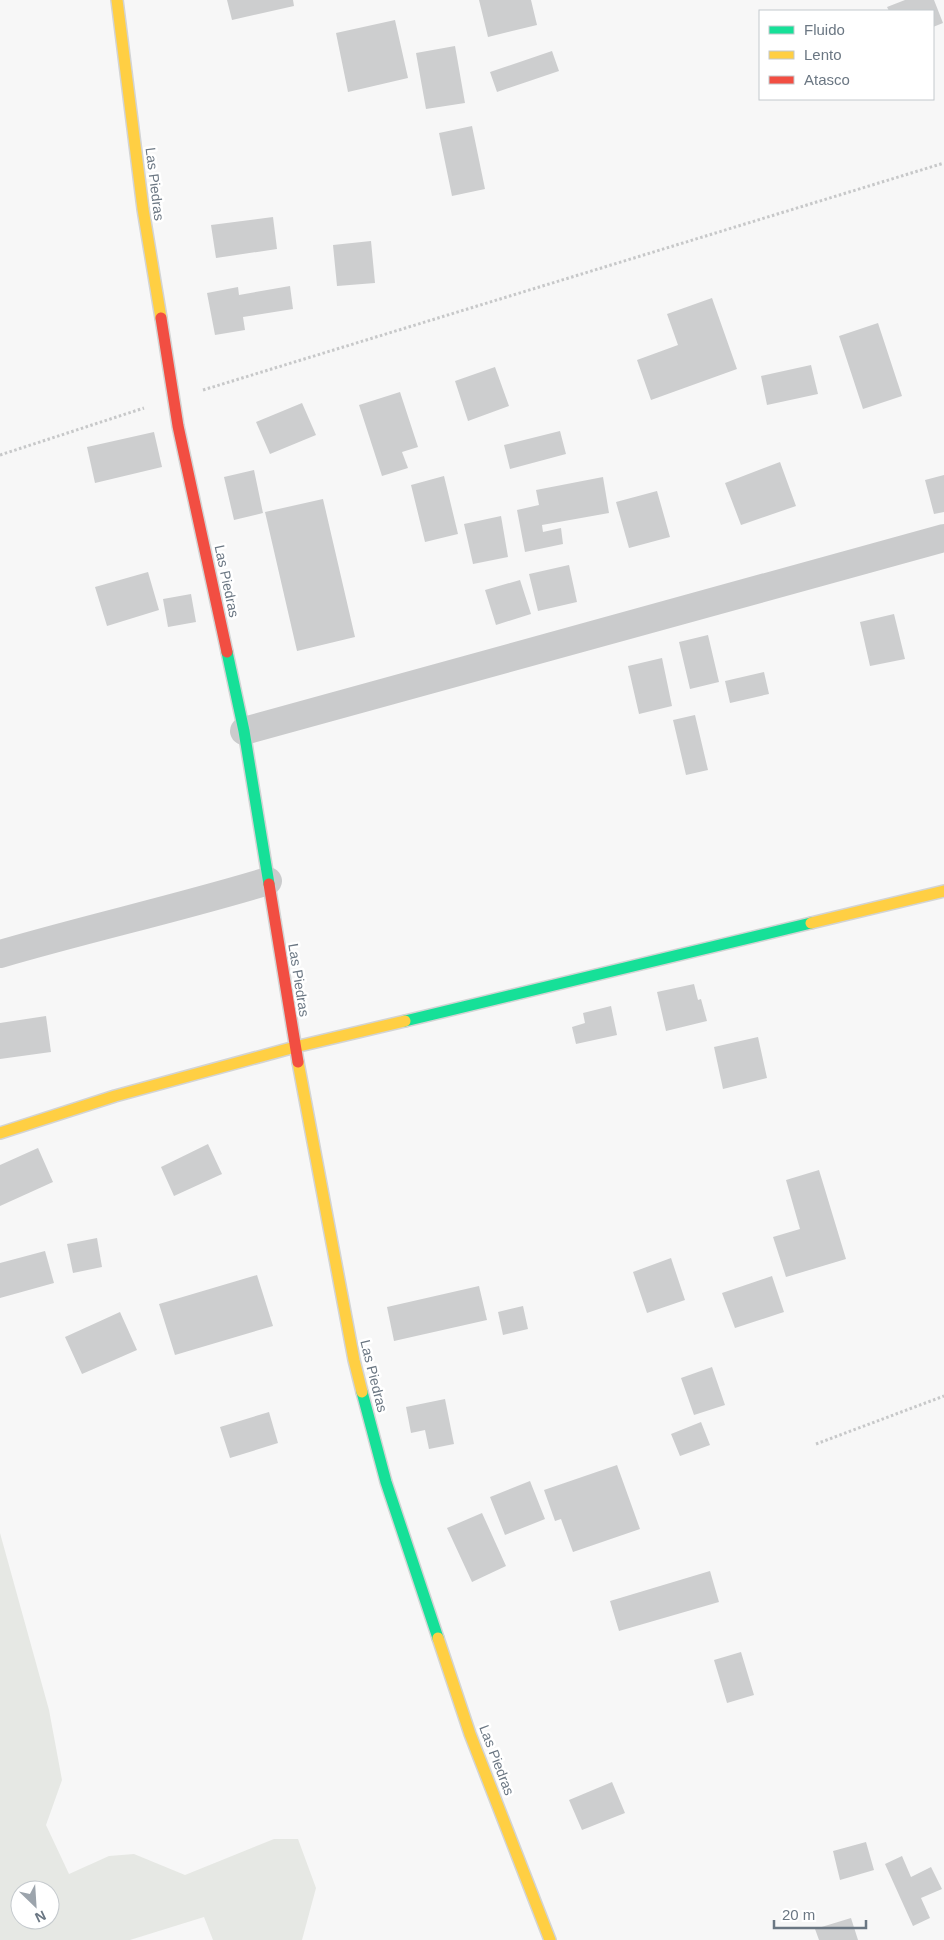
<svg xmlns="http://www.w3.org/2000/svg" width="944" height="1940" viewBox="0 0 944 1940" font-family="Arial,sans-serif">
<rect width="100%" height="100%" fill="#f7f7f7"/>
<!-- green -->
<path fill="#e6e8e4" fill-rule="evenodd" d="M0,1533L49,1710L62,1780L46,1825L69,1874L109,1856L134,1854L185,1875L274,1839H298L316,1888L302,1940H213L204,1917L130,1940H0ZM20,1890H50V1920H20Z"/>
<!-- building -->
<path fill="#cdcecf" d="M227,0H293L294,6L232,20Z
M479,0H531L537,25L488,37Z
M905,0H934L943,23L933,27V11H889L887,7Z
M395,20L408,78L348,92L336,33Z
M455,46L465,103L426,109L416,53Z
M552,51L559,71L497,92L490,72Z
M472,126L485,189L452,196L439,133Z
M273,217L277,249L216,258L211,225Z
M371,241L375,283L337,286L333,245Z
M290,286L293,309L243,317L245,330L215,335L207,293L238,287L239,295Z
M712,298L737,369L651,400L637,360L678,345L667,314Z
M878,323L902,396L863,409L839,336Z
M811,365L818,394L767,405L761,376Z
M495,367L509,406L468,421L455,381Z
M400,392L418,447L402,452L408,468L382,476L359,405Z
M302,403L316,435L270,454L256,422Z
M560,431L566,454L510,469L504,445Z
M154,432L162,467L95,483L87,447Z
M780,462L796,506L741,525L725,483Z
M254,470L263,513L234,520L224,477Z
M944,475V512L934,514L925,480Z
M444,476L458,534L425,542L411,485Z
M603,477L609,513L542,525L543,532L561,528L563,544L525,552L517,510L539,505L536,490Z
M657,491L670,537L629,548L616,502Z
M323,499L355,637L297,651L265,512Z
M501,516L508,557L473,564L464,524Z
M569,565L577,602L538,611L529,574Z
M148,572L159,610L107,626L95,587Z
M520,580L531,614L496,625L485,590Z
M191,594L196,622L168,627L163,599Z
M894,614L905,659L870,666L860,622Z
M708,635L719,682L690,689L679,642Z
M662,658L672,706L639,714L628,666Z
M764,672L769,694L730,703L725,681Z
M695,715L708,770L686,775L673,720Z
M694,984L698,1000L701,999L707,1021L666,1031L657,992Z
M611,1006L617,1035L576,1044L572,1027L585,1023L583,1013Z
M46,1016L51,1052L0,1059V1023Z
M758,1037L767,1078L723,1089L714,1047Z
M208,1144L222,1174L174,1196L161,1167Z
M38,1148L53,1182L0,1206V1165Z
M819,1170L846,1259L786,1277L773,1237L800,1229L786,1180Z
M97,1238L102,1267L73,1273L67,1244Z
M45,1251L54,1283L0,1298V1263Z
M671,1258L685,1300L647,1313L633,1272Z
M257,1275L273,1326L175,1355L159,1304Z
M772,1276L784,1312L735,1328L722,1293Z
M479,1286L487,1320L394,1341L387,1307Z
M523,1306L528,1329L503,1335L498,1312Z
M120,1312L137,1350L82,1374L65,1337Z
M712,1367L725,1405L694,1415L681,1378Z
M445,1399L454,1444L429,1449L425,1430L411,1433L406,1407Z
M269,1412L278,1443L230,1458L220,1427Z
M701,1422L710,1445L680,1456L671,1434Z
M617,1465L640,1529L573,1552L561,1519L555,1521L544,1490Z
M530,1481L545,1519L505,1535L490,1497Z
M482,1513L506,1566L472,1582L447,1528Z
M710,1571L719,1602L619,1631L610,1601Z
M741,1652L754,1695L727,1703L714,1660Z
M612,1782L625,1813L582,1830L569,1800Z
M866,1842L874,1870L840,1880L833,1851Z
M902,1856L911,1877L931,1867L942,1889L921,1898L930,1918L913,1926L885,1864Z
M851,1918L858,1940H819L815,1929Z"/>
<g fill="none" stroke-linecap="round" stroke-linejoin="round">
<defs>
<path id="fast" d="M227,652L244,731L269,884
M405,1021L811,923
M362,1392L386,1482L438,1638"/>
<path id="slow" d="M117,0L143,209L161,318
M811,923L944,891
M298,1062L354,1360L362,1392
M0,1133L115,1096L295,1047L405,1021
M438,1638L470,1734L550,1940"/>
<path id="jam" d="M161,318L178,426L227,652
M269,884L298,1062"/>
</defs>
<!-- fast casing -->
<use href="#fast" stroke="#d3d4d4" stroke-width="14"/>
<!-- slow casing -->
<use href="#slow" stroke="#d3d4d4" stroke-width="14"/>
<!-- jam casing -->
<use href="#jam" stroke="#d3d4d4" stroke-width="14"/>
<!-- path -->
<path stroke="#c7c8c9" stroke-width="3" stroke-dasharray="2.5 2.5" stroke-linecap="butt" d="M203,390L944,163
M0,455L144,408
M816,1444L944,1396"/>
<!-- street -->
<path stroke="#cacbcc" stroke-width="28" d="M244,731L944,538
M0,954C89,928 179,908 268,881"/>
<!-- fast -->
<use href="#fast" stroke="#16e098" stroke-width="11"/>
<!-- slow -->
<use href="#slow" stroke="#ffcf43" stroke-width="11"/>
<!-- jam -->
<use href="#jam" stroke="#f24e42" stroke-width="11"/>
</g>
<g text-anchor="middle" dominant-baseline="central" stroke-width="5" stroke-linejoin="round" paint-order="stroke">
<!-- street labels -->
<g font-size="14" fill="#6b7783" stroke="#fff">
<text transform="translate(155 184) rotate(83)">Las Piedras</text>
<text transform="translate(227 581) rotate(78)">Las Piedras</text>
<text transform="translate(299 980) rotate(81)">Las Piedras</text>
<text transform="translate(374 1376) rotate(76)">Las Piedras</text>
<text transform="translate(497 1760) rotate(69)">Las Piedras</text>
</g>
</g>
<!-- legend -->
<rect x="759" y="10" width="175" height="90" fill="#ffffff" stroke="#c4c9cd"/>
<rect x="769" y="26" width="25" height="8" fill="#16e098" stroke="#c4c9cd"/>
<text x="804" y="35" font-size="15" fill="#6b7783">Fluido</text>
<rect x="769" y="51" width="25" height="8" fill="#ffcf43" stroke="#c4c9cd"/>
<text x="804" y="60" font-size="15" fill="#6b7783">Lento</text>
<rect x="769" y="76" width="25" height="8" fill="#f24e42" stroke="#c4c9cd"/>
<text x="804" y="85" font-size="15" fill="#6b7783">Atasco</text>
<!-- north arrow -->
<g transform="translate(35 1905) rotate(155)"><circle r="24" fill="#ffffff" stroke="#c4c9cd"/>
<path d="M0-4L9 19L0 12L-9 19Z" fill="#9ca4ac"/>
<text y="-8" font-size="14" font-weight="bold" text-anchor="middle" fill="#6b7783">N</text>
</g>
<!-- scale -->
<path d="M774 1920v8h92v-8" fill="none" stroke="#6b7783" stroke-width="2.5"/>
<text x="782" y="1920" font-size="15" fill="#6b7783" stroke="#ffffff" stroke-width="4" paint-order="stroke">20 m</text>
</svg>
